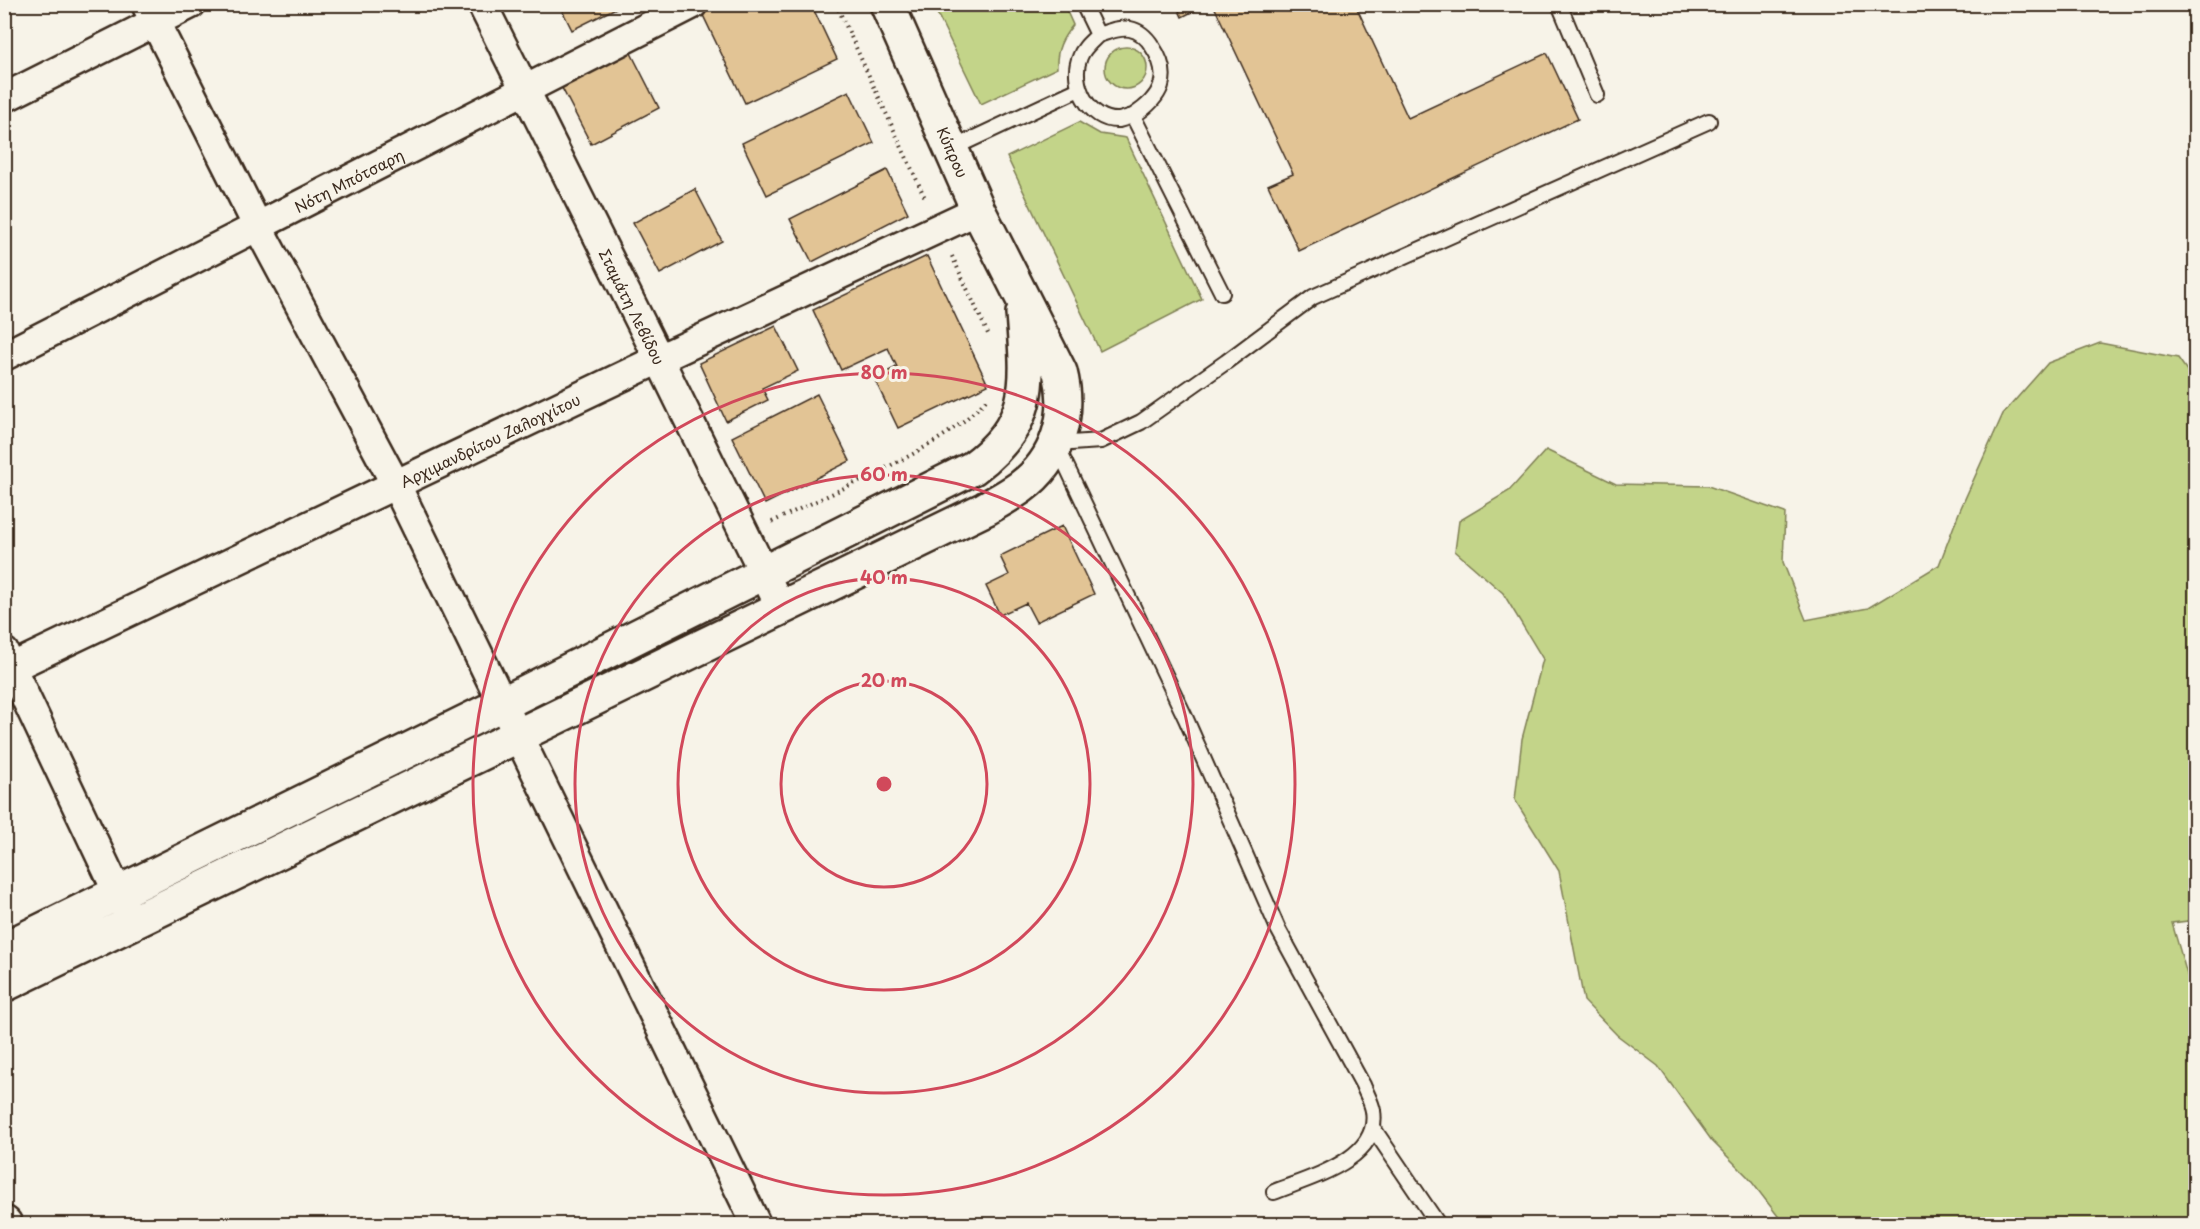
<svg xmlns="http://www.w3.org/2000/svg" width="2200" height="1229" viewBox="0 0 2200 1229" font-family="'Playpen Sans',sans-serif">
<rect width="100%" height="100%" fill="#f7f3e8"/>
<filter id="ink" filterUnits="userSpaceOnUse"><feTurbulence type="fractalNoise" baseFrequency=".0167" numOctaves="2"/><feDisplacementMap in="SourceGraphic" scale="12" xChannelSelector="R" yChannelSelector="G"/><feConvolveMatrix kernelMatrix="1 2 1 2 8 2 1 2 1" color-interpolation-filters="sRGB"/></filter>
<g filter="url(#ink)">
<!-- green -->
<path fill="#c3d489" stroke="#7f7f54" stroke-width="1.5" d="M933,5H1064L1073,25C1062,38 1056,50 1057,68L981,104Z
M1105 68a21 21 0 1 1 42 0a21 21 0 1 1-42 0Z
M1079,122L1100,134L1126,138L1202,299L1100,351L1007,157Z
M2100,343L2178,358L2195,382L2196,920L2172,923L2195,1002V1224H1784L1748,1177L1712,1141L1658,1066L1617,1035L1584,1001L1559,871L1515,800L1522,739L1543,659L1503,593L1455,551L1459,521L1509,491L1546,450L1616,484L1708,486L1785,513L1783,562L1806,620L1868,608L1939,565L1960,510L2003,414L2048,363Z"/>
<!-- building -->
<path fill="#e2c495" stroke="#3b2a1e" stroke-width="1.5" d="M559,4H624L572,30Z
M715,4H811L837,59L745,103L701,11Z
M1176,4H1208L1182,17Z
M1213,4H1355L1408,118L1547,53L1578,119L1299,251L1268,185L1293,174Z
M630,51L659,108L591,144L561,86Z
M849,91L874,143L767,195L742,143Z
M887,170L908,213L812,262L790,219Z
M695,189L722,241L660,274L633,223Z
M927,256L988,385L898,428L874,378L897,367L888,348L841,370L813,310Z
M776,326L798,371L762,388L768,400L726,421L699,363Z
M817,394L850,461L765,504L732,437Z
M1062,526L1094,594L1036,622L1026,603L1000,615L986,586L1009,575L1000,556Z"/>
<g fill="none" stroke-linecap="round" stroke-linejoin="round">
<defs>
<path id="service" d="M1083,4L1098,35C1091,42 1083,48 1080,57C1069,82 1089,122 1119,120C1123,119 1129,117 1133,116L1222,293
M1559,4L1597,95
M1098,35C1108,32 1119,27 1130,29C1140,31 1147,38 1152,46C1173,77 1161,98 1133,116
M951,149L1079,89
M1373,1128L1438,1224
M1274,1192C1308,1178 1381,1160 1373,1111C1372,1103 1366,1093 1363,1085L1278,929L1186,719L1056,444L1101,441L1141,422L1226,362L1313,297L1709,121"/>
<g id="minor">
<path d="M146,4L258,227L396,485L756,1224"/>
<path id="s1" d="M482,4L659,359L781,608"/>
<path d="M4,98L191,4"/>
<path id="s2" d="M4,356L693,4"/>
<path d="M4,652L128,914"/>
<path id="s3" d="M4,671L659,359L978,210"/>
</g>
<path id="secondary" d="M4,949L502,704L973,468C1035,422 1028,382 1023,313
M4,985L985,509C997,502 1010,495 1021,487C1058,460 1071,415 1060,372L978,210L887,4
M4,1223L5,1224"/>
</defs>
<!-- service casing -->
<use href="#service" stroke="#3b2a1e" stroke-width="18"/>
<!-- minor casing -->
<use href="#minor" stroke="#3b2a1e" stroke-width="33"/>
<!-- secondary casing -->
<use href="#secondary" stroke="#3b2a1e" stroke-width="38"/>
<!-- path -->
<path stroke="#3b2a1e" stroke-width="4" stroke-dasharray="1.5 4.5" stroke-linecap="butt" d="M836,4L926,200
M952,256L989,336
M772,522C803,507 834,493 865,478C908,457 953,436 986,400"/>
<!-- service -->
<use href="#service" stroke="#f7f3e8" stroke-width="14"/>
<!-- minor -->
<use href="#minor" stroke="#f7f3e8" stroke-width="28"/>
<!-- secondary -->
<use href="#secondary" stroke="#f7f3e8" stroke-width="33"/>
</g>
</g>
<!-- distance rings -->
<g fill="none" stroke="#d1495b" stroke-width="3">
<circle cx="884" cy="784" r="103"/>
<circle cx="884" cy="784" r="206"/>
<circle cx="884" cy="784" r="309"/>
<circle cx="884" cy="784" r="411"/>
</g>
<g text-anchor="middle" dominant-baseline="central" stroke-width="6" stroke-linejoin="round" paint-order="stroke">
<!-- street labels -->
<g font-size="15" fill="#3b2a1e" stroke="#f7f3e8">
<text transform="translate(953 152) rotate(66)">Κύπρου</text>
<text stroke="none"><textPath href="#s2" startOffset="387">Νότη Μπότσαρη</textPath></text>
<text stroke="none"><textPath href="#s1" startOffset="338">Σταμάτη Λεβίδου</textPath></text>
<text stroke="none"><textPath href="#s3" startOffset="538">Αρχιμανδρίτου Ζαλογγίτου</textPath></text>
</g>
</g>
<circle cx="884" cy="784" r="9" fill="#d1495b" stroke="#f7f3e8" stroke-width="3"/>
<g font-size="18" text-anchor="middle" font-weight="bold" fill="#d1495b" stroke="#f7f3e8" stroke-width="6" stroke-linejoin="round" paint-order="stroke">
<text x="884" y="379">80 m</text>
<text x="884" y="481">60 m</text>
<text x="884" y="584">40 m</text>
<text x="884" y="687">20 m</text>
</g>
<!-- margin -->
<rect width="2200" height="1229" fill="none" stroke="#f7f3e8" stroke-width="24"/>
<rect x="12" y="12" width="2176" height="1205" fill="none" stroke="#3b2a1e" stroke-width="2" filter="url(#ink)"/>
</svg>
